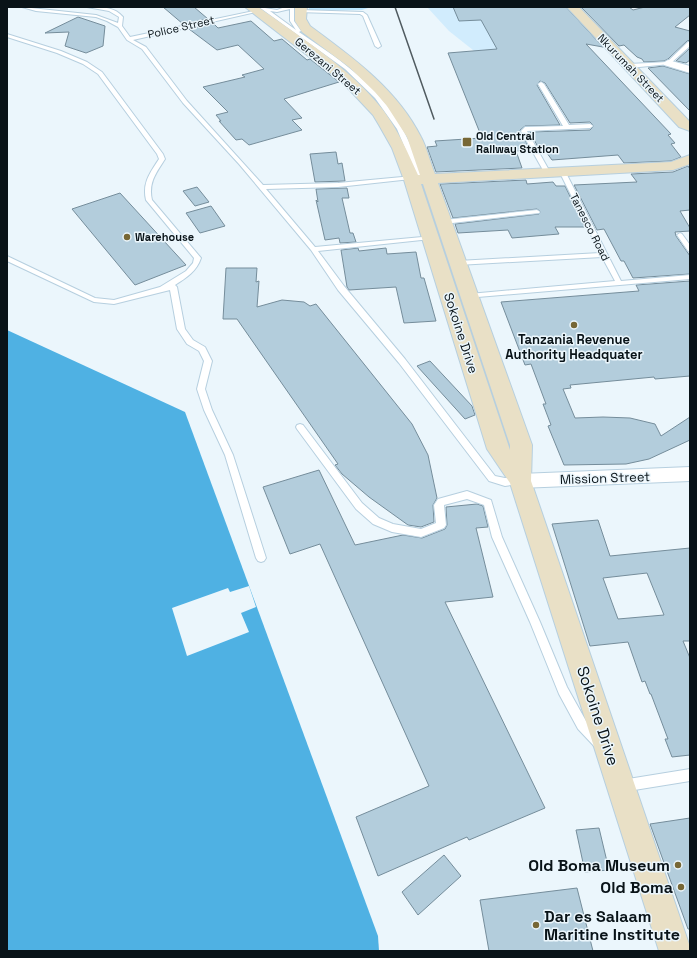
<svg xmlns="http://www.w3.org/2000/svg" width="697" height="958" viewBox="0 0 697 958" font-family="'Space Grotesk',sans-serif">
<rect width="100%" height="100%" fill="#ebf6fc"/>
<!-- built -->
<path fill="#d1ecfd" d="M427,7H508L541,76L478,54L449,31Z"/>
<!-- green -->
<path fill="#bbe6ff" d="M309,7H371L362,10L309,11Z"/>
<!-- water -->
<path fill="#4fb1e3" d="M7,330L185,412L378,936L379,951H7Z"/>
<!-- pier -->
<path fill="#ebf6fc" d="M249,586L256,607L241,613L249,632L187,656L172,608L228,588L230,592Z"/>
<!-- building -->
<path fill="#b3cddc" stroke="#758d9b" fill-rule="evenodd" d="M163,7H194L208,19L183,24Z
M453,7H566L603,47L586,44L671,134L668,135L675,143L671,144L681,157L671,161L624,163L618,155L552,160L544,149H539L530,132L590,130L594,126L590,122L570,123L545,83L540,81L537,85L560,125L525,126L520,130L530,150L516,151L522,168L436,172L427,147L437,146L435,141L482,138L448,53L497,49L481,20L459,21Z
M581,7H629L633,10L645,7H690V15L675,27L690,31V40L687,41L668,59L664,61L644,62L642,59L637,57L624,45L619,46Z
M78,17L105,26L103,46L86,53L65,46L69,32L45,33Z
M251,21L274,41L282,39L307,60L310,59L339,82L284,99L302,118L292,120L302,130L249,145L242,139L236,140L219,121H221L216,115L228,112L203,87L245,77L242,75L264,69L238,45L217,50L189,29L213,23L218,28Z
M690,48V60L686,63L676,61Z
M663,66L690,74V111L648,68Z
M336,152L338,164L342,163L345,181L315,182L310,154Z
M688,166L690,169V210L680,211L690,228V231L675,232L676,236L690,256V274L633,278L624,261H621L604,229L597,230L574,185L637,182L631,174L673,172Z
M526,180L527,184L553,182L556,186H565L585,227H555L559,234L512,238L508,230L458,233L455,224L539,214L541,212L537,209L453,218L440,184Z
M197,187L209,202L195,206L183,191Z
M347,188L349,198H342L350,233H353L356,242L340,243L339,238L325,240L316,200L318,202L316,189Z
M120,193L186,265L135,285L72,209Z
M211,206L225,226L200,233L186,213Z
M358,248L359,251L386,248L387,254L416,252L421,278H424L436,321L404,323L396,287L349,290L347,287L341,250Z
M226,268H257L256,282L259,281L257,307L282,300L304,302L310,306L316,304L412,424L428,455L437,498L433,505L434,522L421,527L408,525L369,497L342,474L335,465L338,464L237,319H223Z
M690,281V376L655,379L654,377L570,385L571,388L563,389L575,418L603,417L630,418L655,424L661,436L690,417V440L649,459L626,464L564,465L548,426L551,425L543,404H546L531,364L525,365L501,302L639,291L636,285Z
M430,361L472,406L475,415L465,419L417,366Z
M319,470L355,545L403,535L422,538L445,529L447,525L446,507L477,504L483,506L488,527L476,528L493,597L445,602L545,808L469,840L467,837L378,876L356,817L429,786L320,544L290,554L263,487Z
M598,520L610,556L690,548V641H683L690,658V755L672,757L665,739H668L651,694H650L645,681L642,682L628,642L590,646L552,524ZM647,573L664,615L618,619L603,578Z
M690,818V929H688L650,824Z
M599,828L609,870L585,872L576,830Z
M444,855L461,876L418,915L402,892Z
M577,888L593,951H489L480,900Z"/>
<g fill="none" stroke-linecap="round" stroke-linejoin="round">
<defs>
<path id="lane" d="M22,7L96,15L118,23L119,17L109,11L87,7C100,7 114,6 123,17L122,26L130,37L258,10V12H256L133,40L146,47L187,101L263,185L338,183L413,176V178L411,179L338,187L266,189L315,247L433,236V238L431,239L318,251L344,286L405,359L495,476L505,478L523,479L525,481L523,483L505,486L489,481L399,363L338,290L311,250L239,164L183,103L142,49L127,40L118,27L107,21L96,17L36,11Z
M259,7L277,10L285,7H294V21L301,31L299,32C336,57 374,82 397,120C409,138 416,159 424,179L423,180L418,179L397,129L375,98L345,69ZM290,9V21L296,30L270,11L277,12Z
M300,10L363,12L367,15L381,46L378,48L375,46L363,16L360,14L298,12V10Z
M7,34L61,51L87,62L102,72L163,154L165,159C156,173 148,183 152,200L201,258C197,271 186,278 175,285L177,287L185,329L193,340L205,347L212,361L205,389L212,410L233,455L266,558L264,561L261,562L258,561L256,558L225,455L204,410L197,389L204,361L199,351L187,344L177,329L170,290L114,304L94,302L7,261V256L95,298L114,300L160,287L186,271L193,263L194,258L146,200C142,183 150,173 159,159L157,154L98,74L83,64L57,53L7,37Z
M688,42H690V46L670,64L629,68L626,66L629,64L667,62Z
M541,82L544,84L569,125L590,124L593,126L590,128L527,131L550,172L547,174L544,172L521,131L525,127L563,126L538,84Z
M562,169L565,171L621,281L690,275V279L466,298L465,296L469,294L615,281L602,257L458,265L454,263L458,261L600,253L559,171Z
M537,210L540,212L539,213L444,224L441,222L444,220Z
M680,233L682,234L690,245V252L688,251L677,235Z
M300,424L303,425L362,503L379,518L393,524L421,529L436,523L434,505L438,499L467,491L491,500L502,537L540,622L567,687L586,721L602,738L604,742L602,746L598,748L594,746L578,729L559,694L530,622L492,537L484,505L467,499L444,505L446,525L444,528L421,537L392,532L373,524L356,509L297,429L296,427L297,425Z
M690,769V781L622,792L618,790L616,786L618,782L622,780Z"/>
<path id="street" d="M668,60L690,66V73L664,65L663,63Z
M690,467V481L520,488L513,486L510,481L513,476L520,474Z"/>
<path id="secondary" d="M245,7H258C302,38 350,68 383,110C398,130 408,153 418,175H420L407,137L387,106L375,92L349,67L302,32L295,21V7H307L306,19L310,26C352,57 397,89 421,137C427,148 430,162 435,174L671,162L690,155V164L673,170L438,183L532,445L531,481L690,947V951H659L510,483L487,449L404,180L392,148L379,125L373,115L343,83ZM421,184H423L510,445V450Z
M567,7H579L690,122V131L679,127Z"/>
</defs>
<!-- lane casing -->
<use href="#lane" stroke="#b6cfdf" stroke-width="2"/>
<!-- street casing -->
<use href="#street" stroke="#b6cfdf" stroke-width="2"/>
<!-- secondary casing -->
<use href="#secondary" stroke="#b6cfdf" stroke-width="2"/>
<!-- lane -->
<use href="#lane" fill="#fff" fill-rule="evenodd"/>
<!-- street -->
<use href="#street" fill="#fff" fill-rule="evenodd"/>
<!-- secondary -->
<use href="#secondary" fill="#e9e0c6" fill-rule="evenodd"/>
<!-- rail -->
<path stroke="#505b60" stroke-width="1.5" d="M395,7L434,119"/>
</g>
<!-- markers -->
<g fill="#776735" stroke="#ebf6fc" stroke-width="1.5">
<rect x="462" y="137" width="10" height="10" rx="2"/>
<circle cx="127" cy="237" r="4"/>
<circle cx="574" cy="325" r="4"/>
<circle cx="678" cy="865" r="4"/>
<circle cx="681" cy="887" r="4"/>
<circle cx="536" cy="925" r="4"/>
</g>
<g text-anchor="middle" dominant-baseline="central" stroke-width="3" stroke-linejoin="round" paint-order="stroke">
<!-- far-street labels -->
<g font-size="11" fill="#091318" stroke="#ebf6fc">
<text transform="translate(181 27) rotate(-13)">Police Street</text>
<text transform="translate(328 66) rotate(40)">Gerezani Street</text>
<text transform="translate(631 68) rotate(46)">Nkurumah Street</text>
<text transform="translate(590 227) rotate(63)">Tanesco Road</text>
</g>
<!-- far-poi labels -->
<g font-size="11" font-weight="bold" fill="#091318" stroke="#ebf6fc" text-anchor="start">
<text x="476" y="136">Old Central<tspan x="476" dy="13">Railway Station</tspan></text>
<text x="135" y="237">Warehouse</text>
</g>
<!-- street labels -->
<g font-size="13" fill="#091318" stroke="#ebf6fc">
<text transform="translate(461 333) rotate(72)">Sokoine Drive</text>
<text transform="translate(605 478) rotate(-2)">Mission Street</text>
</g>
<!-- poi labels -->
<g font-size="13" font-weight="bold" fill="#091318" stroke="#ebf6fc">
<text x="574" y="339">Tanzania Revenue<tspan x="574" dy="15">Authority Headquater</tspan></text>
</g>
<!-- near-street labels -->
<g font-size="16" fill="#091318" stroke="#ebf6fc">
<text transform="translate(598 716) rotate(72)">Sokoine Drive</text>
</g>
<!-- near-poi labels -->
<g font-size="16" font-weight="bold" fill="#091318" stroke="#ebf6fc" text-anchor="end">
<text x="670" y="865">Old Boma Museum</text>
<text x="673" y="887">Old Boma</text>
<text x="544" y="916" text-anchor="start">Dar es Salaam<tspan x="544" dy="18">Maritine Institute</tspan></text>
</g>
</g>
<!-- border -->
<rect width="697" height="958" fill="none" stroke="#091318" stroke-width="16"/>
</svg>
